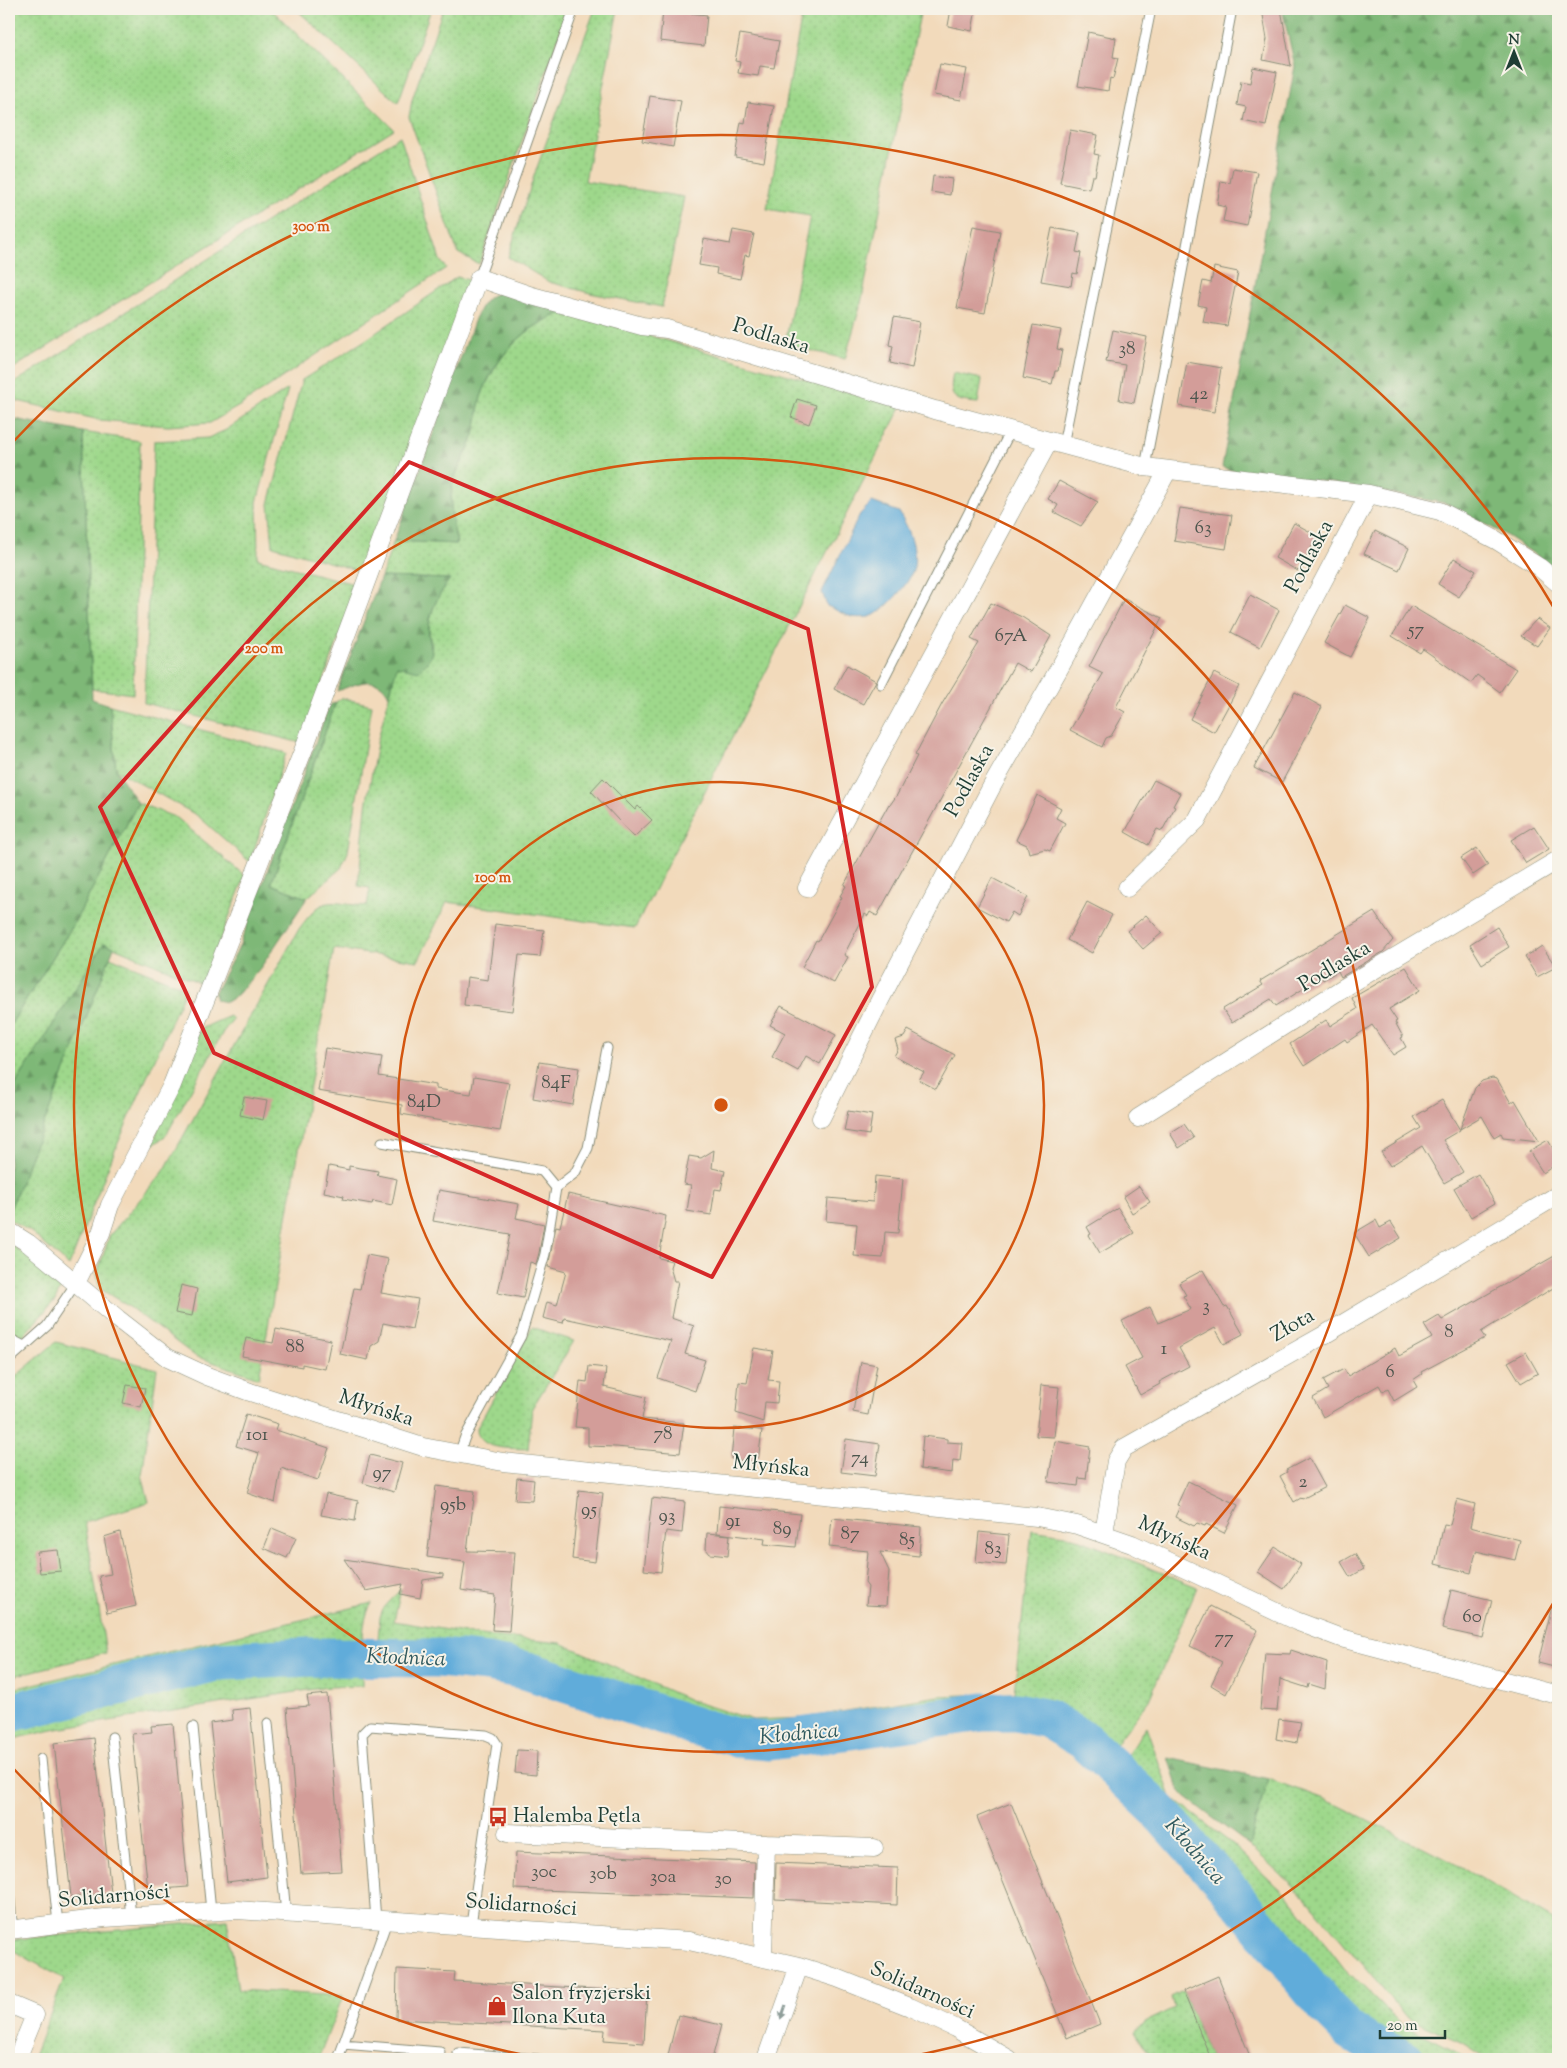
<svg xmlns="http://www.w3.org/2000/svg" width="1567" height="2068" viewBox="0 0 1567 2068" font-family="'Sorts Mill Goudy',serif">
<defs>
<pattern id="grass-dots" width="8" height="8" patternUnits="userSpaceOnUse" patternTransform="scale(1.25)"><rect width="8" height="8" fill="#9ed88b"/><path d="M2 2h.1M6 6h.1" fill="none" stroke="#88ba79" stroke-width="1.8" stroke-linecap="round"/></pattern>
<pattern id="forest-firs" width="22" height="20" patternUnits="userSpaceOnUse" patternTransform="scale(1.25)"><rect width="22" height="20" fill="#7eb877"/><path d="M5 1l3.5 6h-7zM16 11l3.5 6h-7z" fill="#679762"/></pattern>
</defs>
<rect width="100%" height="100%" fill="#f7f3e8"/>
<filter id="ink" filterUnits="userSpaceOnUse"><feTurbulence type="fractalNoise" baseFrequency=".02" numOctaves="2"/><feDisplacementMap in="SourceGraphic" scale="10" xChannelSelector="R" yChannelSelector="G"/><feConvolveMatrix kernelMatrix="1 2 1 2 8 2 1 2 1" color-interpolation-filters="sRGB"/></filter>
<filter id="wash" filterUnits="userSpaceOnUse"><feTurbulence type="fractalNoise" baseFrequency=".0096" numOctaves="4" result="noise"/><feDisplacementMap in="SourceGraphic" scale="20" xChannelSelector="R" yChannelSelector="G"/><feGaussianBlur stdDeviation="1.12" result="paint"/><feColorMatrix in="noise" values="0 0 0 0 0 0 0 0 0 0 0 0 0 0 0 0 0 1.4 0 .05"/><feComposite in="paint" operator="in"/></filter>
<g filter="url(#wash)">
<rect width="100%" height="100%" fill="#f2dabb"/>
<!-- grass -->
<path fill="url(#grass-dots)" stroke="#5e8a60" d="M9,9H271L394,129L9,371Z
M296,9H431L398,103Z
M443,9H568L479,264L458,253L409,117L412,100Z
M595,9H618L585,181L684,197L662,307L590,293L549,282L508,257L535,173Z
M803,9H921L861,303L845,359L785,344L810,216L767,209Z
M400,136L440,260L446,268L241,405L210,423L168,426L100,420L9,399L11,385Z
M457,277L473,281L363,572L273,546L269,504L302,380L364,341Z
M566,312L901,407L635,928L447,902L418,961L334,949L259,1378L195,1356L131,1308L99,1288L97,1274L110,1235L164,1171L299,929C326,892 328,904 367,906L370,888L358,886L366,807L377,743L397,666L432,647C424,622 435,600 449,579L381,577L394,541L457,544C453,526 449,505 452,487C456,469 469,452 474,434C478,422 477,409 481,397C495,358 525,324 566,312Z
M953,373L982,379L978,403C954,401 948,399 953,373Z
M288,389L257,502L258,559L358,585L301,743L144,703L154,441L208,438L226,430Z
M83,432L140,441L133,694L92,689Z
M342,698L372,705L348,852L341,868L307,898L271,884L336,702Z
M110,705L286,753L250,862L198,816L116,770Z
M138,803L177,818L245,876L203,984L104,943L9,1095V1027L72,927Z
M110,957L186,988L115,1150L69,1266L31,1232L9,1219V1212Z
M230,1016L233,1019L223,1032L169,1130L164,1138L152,1145L196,1035L202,1028Z
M9,1243L58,1279L61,1288L55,1300L23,1336H15L9,1333Z
M532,1327L574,1341L532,1408L528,1449C512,1448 477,1451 477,1428Z
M56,1342L157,1369L142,1475L149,1502L85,1522L106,1653L9,1677V1382Z
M1032,1530L1071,1536L1197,1587L1149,1700L1121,1737L1111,1753L1086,1730L1066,1719L1029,1706L1012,1704L946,1709L780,1732C753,1731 729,1728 703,1721L538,1667L450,1654L377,1651L380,1617L383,1609L401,1589L394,1621L471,1634L561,1643L692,1701L753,1720L803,1718L939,1696L1014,1693Z
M372,1603C363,1617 363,1635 362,1651L224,1655L9,1708V1690Z
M362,1667V1686L328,1687L57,1729L9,1740V1727L215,1675L276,1669Z
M1146,1726L1171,1797L1232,1844L1296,1905L1344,1968L1401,2024L1470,2059H1421L1367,2035L1352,2024L1204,1851L1123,1761Z
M1269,1779L1332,1802L1465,1869L1558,1923V2055L1551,2059H1488L1465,2044L1407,2018L1305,1897L1249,1845Z
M227,1920L238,1990L343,1996L318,2059H33L64,1979L9,1948V1940Z
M1183,1991L1211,2059H1153L1135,2032L1149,2020L1174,2008L1171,1997Z"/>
<!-- forest -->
<path fill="url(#forest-firs)" stroke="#4e7a56" d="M1282,9H1558V567H1554L1504,534L1446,503L1320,481L1239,473L1222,467L1295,66Z
M499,293L566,312C525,324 494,358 481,397C477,409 478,422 474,435C468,452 456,469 452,487C449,505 453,526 457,544L394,541L475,319C480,308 486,295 499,293Z
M9,418L83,432L92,699L110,705L116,770L138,803L72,927L9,1027Z
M381,577L450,579C440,593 431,608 429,625C426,648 442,650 419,671L397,666L389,696C378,672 357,684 337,691Z
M336,702L271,884L307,898L261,967L237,995L226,1002L216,1000L214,994L239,947L328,709L330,705Z
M104,943L114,947L9,1212V1095Z
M1168,1758L1269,1779L1249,1845L1185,1797L1179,1790Z"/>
<!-- water -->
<path fill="#61acda" stroke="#407487" d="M872,502L899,512C909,529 917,547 914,567C912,581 885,611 872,616C868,618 857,618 852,617C844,615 835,609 827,606L822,592L860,514Z"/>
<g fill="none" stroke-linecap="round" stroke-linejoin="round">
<!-- river -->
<path stroke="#61acda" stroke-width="39" d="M9,1713L220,1661L311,1657L439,1658L488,1663L528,1671L697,1727L743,1739L770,1741L983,1712H1016L1048,1719L1085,1741L1158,1810L1233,1894L1326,2007L1348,2029L1369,2043L1405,2059"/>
</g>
<g id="blocks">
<!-- building -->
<path fill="#d39d99" d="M951,9H976L972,31L948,26Z
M1262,9H1281L1291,66L1263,60L1267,39Z
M663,10L707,15L704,46L660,41Z
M1088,32L1116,38L1113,57L1118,58L1113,79L1110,78L1108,91L1078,86Z
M740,34L779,41L774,68L760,66L758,76L738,73L740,62L735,61Z
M940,64L967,69L961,100L934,95Z
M1253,67L1277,72L1266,126L1243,121L1246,107L1237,105L1241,81L1250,83Z
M650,96L681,101L673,147L642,141Z
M748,102L774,106L764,162L735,157L741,122L745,123Z
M1070,130L1098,135L1094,154L1099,155L1095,176H1092L1089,189L1060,183Z
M1233,168L1257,172L1247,226L1223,221L1226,207L1217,205L1221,181L1230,183Z
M933,176L952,179L950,195L931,192Z
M973,226L1000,231L985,313L957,308Z
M1052,228L1080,233L1076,252L1081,253L1077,274L1073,273L1071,286L1041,281Z
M733,230L754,234L749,256L745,255L740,279L716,274L717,268L699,265L704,239L730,244Z
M1214,267L1238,272L1227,326L1203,322L1206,307L1198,305L1203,281L1211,283Z
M894,317L920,322L912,368L890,363L893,346L889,345Z
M1033,325L1061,330L1057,349L1062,350L1058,371H1055L1052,384L1023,378Z
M1113,330L1147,337L1134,403L1119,400L1125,365L1106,362Z
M1187,362L1221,368L1214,412L1179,406Z
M797,399L816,405L809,424L791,417Z
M1059,481L1098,502L1081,526L1054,512L1058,505L1048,499Z
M1180,508L1232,515L1226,549L1174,541Z
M1294,523L1318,536L1298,571L1275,558Z
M1375,531L1409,548L1399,570L1364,554Z
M1454,558L1476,571L1459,597L1438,584Z
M1250,595L1279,610L1260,647L1231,632Z
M1124,599L1162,618L1116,707L1125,712L1111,736L1106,738L1102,747L1070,730L1103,674L1089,667Z
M991,603L1022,617L1051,636L1031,672L1015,663L877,916L870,912L868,916L865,914L844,955L848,957L834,983L802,967L816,940L818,941L842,897L840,896L846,886L844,885L889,804L890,805L897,795L917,756L915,755L942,704L979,643L971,639Z
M1345,605L1370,618L1350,657L1324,643Z
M1411,606L1516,669L1500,692L1477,675L1471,683L1423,649L1420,653L1392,636Z
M1537,619L1550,628L1537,646L1521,636Z
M847,665L876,681L863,704L834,689Z
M1214,673L1239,686L1214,732L1190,719Z
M1295,692L1322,707L1282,782L1254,768Z
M603,778L635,810L638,806L652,820L634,837L591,791Z
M1154,780L1180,793L1173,806L1175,807L1162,831L1157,829L1148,845L1125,832Z
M1037,795L1061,808L1056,818L1065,823L1050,851L1045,849L1029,853L1027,845L1016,840Z
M1534,826L1549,849L1526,863L1511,840Z
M1477,848L1488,865L1473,875L1461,858Z
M992,878L1028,897L1018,916L1012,912L1006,922L977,907Z
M1087,902L1112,915L1092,953L1067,940Z
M1374,912L1393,940L1383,952L1341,977L1338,971L1323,980L1322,977L1276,1006L1271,999L1232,1023L1223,1009L1263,985L1260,981Z
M1146,915L1162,933L1143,949L1127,931Z
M495,924L544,930L540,957L519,955L512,1011L464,1005L467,977L488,980Z
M1497,927L1509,947L1482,964L1470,944Z
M1542,946L1556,967L1537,977L1525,957Z
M1406,967L1420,990L1389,1009L1397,1021L1395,1022L1403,1037L1401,1038L1406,1047L1393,1055L1372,1025L1347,1042L1345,1039L1304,1066L1290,1044L1326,1020L1330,1026L1357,1009L1352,998Z
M781,1006L836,1035L820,1064L806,1056L798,1071L772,1057L785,1033L770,1025Z
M908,1030L955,1055L936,1089L919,1080L924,1072L894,1056L898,1049L895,1040L904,1037Z
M325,1048L382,1057L379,1076L436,1085V1089L471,1094L474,1077L509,1083L500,1131L401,1114L402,1105L318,1091Z
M539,1062L579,1068L573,1105L533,1098Z
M1492,1078L1497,1079L1511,1103L1515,1100L1539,1141L1503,1137L1501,1133L1494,1137L1482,1116L1460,1129L1475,1088L1482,1081Z
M244,1097L267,1101L263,1120L240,1115Z
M1442,1100L1460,1130L1443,1140L1463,1172L1444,1183L1422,1146L1390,1166L1381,1152L1421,1128L1414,1117Z
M848,1111L872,1115L869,1135L844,1131Z
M1184,1124L1194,1138L1179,1148L1170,1133Z
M1548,1140L1558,1157V1163L1543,1173L1529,1151Z
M714,1150L712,1168L725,1171L721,1190L715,1189L711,1215L687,1211L691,1185L684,1184L689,1156L701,1158Z
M329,1166L349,1170V1166L378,1171L377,1175L397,1179L392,1205L373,1201L372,1204L343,1199L344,1196L324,1192Z
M1478,1174L1495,1203L1471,1217L1454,1188Z
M875,1176L903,1179L898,1233L885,1232L883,1258L854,1256L857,1224L826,1221L828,1198L873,1202Z
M1139,1186L1150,1202L1132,1213L1123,1197Z
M439,1190L519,1204L516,1218L544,1224L539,1253L536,1264L530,1262L523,1298L498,1293L510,1234L433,1221Z
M568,1194L666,1216L659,1258L672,1261L670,1267L674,1281H678L671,1318L694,1326L685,1354L705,1360L695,1391L658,1378L671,1341L564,1318L563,1323L543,1318L547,1302L557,1305L566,1272L548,1267L556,1226L560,1227Z
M1118,1208L1134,1233L1100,1253L1089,1235L1091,1234L1087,1227Z
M1376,1220L1380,1228L1391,1222L1401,1238L1369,1257L1354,1233Z
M1558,1254V1285L1481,1332L1485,1338L1421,1372L1422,1374L1413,1380L1417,1387L1394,1401L1388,1389L1383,1392L1379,1385L1323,1417L1313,1398L1328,1389L1323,1380L1344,1369L1348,1376L1395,1348L1399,1356L1432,1338L1424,1325L1439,1316L1442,1320Z
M367,1255L388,1259L381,1293L418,1299L412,1329L383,1323L379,1341L371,1346L368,1360L340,1354L354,1288L360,1289Z
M1203,1270L1224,1307L1227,1306L1243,1334L1224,1344L1215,1328L1179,1348L1189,1366L1159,1382L1160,1384L1140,1395L1125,1367L1142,1358L1122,1321L1150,1307L1158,1323L1191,1309L1183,1296L1186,1295L1179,1283Z
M181,1285L197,1289L192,1316L175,1313Z
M276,1329L331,1340L325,1369L302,1364V1367L242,1356L246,1338L273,1343Z
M754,1348L773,1351L768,1380L779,1381L777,1403L765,1402L763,1422L736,1413L739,1382L747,1383Z
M1526,1352L1538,1373L1521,1383L1508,1362Z
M861,1362L877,1365L868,1415L853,1412Z
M589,1366L606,1368L604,1387L646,1397L642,1419L684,1423L680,1453L616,1447L588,1446V1428L575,1427L580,1381L587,1382Z
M127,1385L145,1388L141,1407L123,1403Z
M1041,1385L1059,1387L1054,1437L1036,1436Z
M246,1414L278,1424L276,1430L329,1448L318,1480L281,1468L275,1503L247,1493L259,1453L236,1446Z
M734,1428L762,1430L758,1462L731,1459Z
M923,1436L947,1439V1442L962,1443L960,1461L953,1460L952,1473L920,1469Z
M846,1439L880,1444L875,1476L841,1472Z
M1055,1441L1090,1447L1086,1479L1079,1478L1078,1486L1048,1482Z
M370,1455L402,1463L394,1492L363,1483Z
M1309,1458L1325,1487L1302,1499L1301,1498L1294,1502L1280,1476L1287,1472L1286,1470Z
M517,1478L534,1480L532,1501L515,1500Z
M1188,1481L1238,1505L1224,1533L1206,1524L1205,1526L1197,1523L1194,1526L1175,1517L1180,1506L1177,1505Z
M436,1486L475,1491L467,1551L515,1552L509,1631L492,1630L495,1595L461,1590L465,1562L427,1557Z
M579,1490L603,1493L595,1562L572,1559Z
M326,1494L358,1501L355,1521L321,1515Z
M652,1498L685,1502L682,1533L666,1531L661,1572L644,1570Z
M1457,1499L1475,1504L1470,1527L1520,1540L1515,1560L1476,1551L1471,1573L1435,1564L1444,1524L1450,1525Z
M719,1506L800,1514L796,1547L764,1544L765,1539L717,1533Z
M832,1518L921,1527L919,1556L880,1552L889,1571L886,1606L866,1605L868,1587L865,1583L868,1551L829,1547Z
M272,1528L296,1538L287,1558L264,1548Z
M120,1532L136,1606L107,1613L99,1576L111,1574L104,1537Z
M979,1532L1009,1535L1006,1565L976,1562Z
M707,1533L730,1535L728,1556L710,1554L706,1549Z
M1275,1547L1301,1564L1284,1589L1258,1572Z
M58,1550L61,1571L40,1573L37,1552Z
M1355,1554L1364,1569L1350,1577L1341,1562Z
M344,1559L443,1574V1577L423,1580L420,1598L400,1594L403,1584L366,1591Z
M1451,1590L1492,1600L1483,1638L1442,1629Z
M1210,1606L1258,1630L1226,1694L1211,1685L1222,1662L1190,1646Z
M1552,1606H1558V1668L1538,1663Z
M1291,1650L1327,1662L1325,1689L1309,1684L1308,1688L1280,1679L1277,1711L1260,1710L1265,1653L1290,1654Z
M327,1694L342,1871L301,1873L287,1708L309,1706L307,1696Z
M250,1708L267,1877L227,1882L210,1723L233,1720L232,1710Z
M1279,1719L1301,1722L1297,1743L1276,1739Z
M173,1724L188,1887L148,1890L132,1734L152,1732L151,1726Z
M94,1738L111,1893L71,1897L54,1743Z
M517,1750L537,1751L536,1775L515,1773Z
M1011,1803L1100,2024L1067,2038L977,1817Z
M516,1852L755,1862L754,1898L514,1889Z
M776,1863L898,1868L897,1905L775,1899Z
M397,1969L455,1972L454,1981L647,1992L644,2043L604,2040L605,2030L396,2019Z
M1218,1976L1226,1996L1251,2059H1211L1183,1991Z
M678,2015L721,2025L712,2059H667Z"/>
</g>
</g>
<g filter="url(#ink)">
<use href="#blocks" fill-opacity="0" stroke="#888c78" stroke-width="1"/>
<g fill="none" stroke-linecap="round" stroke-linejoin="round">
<defs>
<path id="lane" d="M479,278L574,9
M1063,445L1151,9
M1145,467L1232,9
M881,684L1011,430
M382,1142L542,1171L556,1188L545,1254L521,1336L465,1437L459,1454
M556,1188L575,1173L588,1148L607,1048
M9,1338L24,1346
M9,1360L47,1326L76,1283
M268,1723L286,1914
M193,1727L211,1911
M112,1737L131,1916
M41,1759L58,1924
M9,1892L13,1930
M376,1920L362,1734L370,1726L486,1735L493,1738L497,1744L471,1925
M343,2044L440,2052L439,2059
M458,2053L538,2059
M338,2059L387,1921"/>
<path id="street" d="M807,888L1049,441
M1127,888L1197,820L1369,494
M821,1118L880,1000L992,786L1060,667L1168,470
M1138,1118L1340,990L1558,860
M9,1231L28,1243L118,1319L168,1358L207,1376L250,1392L423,1447L503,1462L1037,1517L1077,1525L1132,1544L1296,1621L1341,1638L1558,1695
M76,1283L101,1233L110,1205L172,1085L303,751L479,278L532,296L642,326L667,329L935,410L1145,467L1369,494L1440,511L1496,540L1539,567L1558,583
M1104,1533L1116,1461L1124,1448L1324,1335L1558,1195
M507,1833L766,1844L763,1957
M766,1844L874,1848
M9,1930L104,1918L237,1910L689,1941L799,1966L837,1978L910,2007L955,2028L1009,2059
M9,2004L35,2015L17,2059
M766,2059L799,1966"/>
</defs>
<!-- lane casing -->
<use href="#lane" stroke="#888c78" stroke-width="11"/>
<!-- street casing -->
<use href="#street" stroke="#888c78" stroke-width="19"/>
<!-- lane -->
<use href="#lane" stroke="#fff" stroke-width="9"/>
<!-- street -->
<use href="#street" stroke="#fff" stroke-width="18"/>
</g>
<!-- one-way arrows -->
<defs><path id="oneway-solid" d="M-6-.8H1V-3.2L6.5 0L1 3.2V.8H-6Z" transform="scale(1.25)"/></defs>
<use fill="#8f9e9a" href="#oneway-solid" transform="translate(783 2012) rotate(109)"/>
</g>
<!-- marked area -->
<path fill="none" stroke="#d62828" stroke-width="4" stroke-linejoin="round" d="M409,462L808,629L872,987L712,1277L214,1053L100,807Z"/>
<!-- distance rings -->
<g fill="none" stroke="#d45610" stroke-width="2.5">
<circle cx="721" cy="1105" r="323"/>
<circle cx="721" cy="1105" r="647"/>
<path d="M1557 1597A970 970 0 0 1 898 2059M544 2059A970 970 0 0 1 12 1767M12 443A970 970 0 0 1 1557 613"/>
</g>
<!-- icons -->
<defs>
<symbol id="bus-bare" viewBox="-9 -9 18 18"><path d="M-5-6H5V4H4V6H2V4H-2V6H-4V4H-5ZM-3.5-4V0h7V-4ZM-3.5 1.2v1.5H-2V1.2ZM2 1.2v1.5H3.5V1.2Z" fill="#c8321e" stroke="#f7f3e8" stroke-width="2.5" paint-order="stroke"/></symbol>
<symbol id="shop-bare" viewBox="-9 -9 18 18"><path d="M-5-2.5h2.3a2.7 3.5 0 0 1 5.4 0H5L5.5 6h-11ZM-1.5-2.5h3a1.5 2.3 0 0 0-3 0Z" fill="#c8321e" stroke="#f7f3e8" stroke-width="2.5" paint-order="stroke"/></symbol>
</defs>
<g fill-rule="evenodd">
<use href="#bus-bare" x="484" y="1803" width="28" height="28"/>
<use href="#shop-bare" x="483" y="1992" width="28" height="28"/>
</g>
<g text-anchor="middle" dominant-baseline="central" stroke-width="4" stroke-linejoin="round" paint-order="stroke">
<!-- number labels -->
<g font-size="19" fill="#4c554d">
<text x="1127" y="349">38</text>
<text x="1199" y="394">42</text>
<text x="1203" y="528">63</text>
<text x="1416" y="630">57</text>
<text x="1011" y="636">67A</text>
<text x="556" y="1083">84F</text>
<text x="424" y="1102">84D</text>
<text x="1206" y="1306">3</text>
<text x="1449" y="1332">8</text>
<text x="295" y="1347">88</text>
<text x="1164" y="1349">1</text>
<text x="1390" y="1372">6</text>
<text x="663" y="1434">78</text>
<text x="257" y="1435">101</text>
<text x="860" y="1458">74</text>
<text x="382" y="1473">97</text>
<text x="1303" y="1482">2</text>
<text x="453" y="1505">95b</text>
<text x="589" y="1510">95</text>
<text x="667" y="1516">93</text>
<text x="733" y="1521">91</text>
<text x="782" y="1529">89</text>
<text x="850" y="1534">87</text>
<text x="907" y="1540">85</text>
<text x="993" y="1549">83</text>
<text x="1472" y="1617">60</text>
<text x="1224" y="1638">77</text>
<text x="544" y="1872">30c</text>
<text x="603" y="1874">30b</text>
<text x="663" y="1877">30a</text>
<text x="723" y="1879">30</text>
</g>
<!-- street labels -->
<g font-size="21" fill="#1f3d34" stroke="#f7f3e8">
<text transform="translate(771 337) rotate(17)">Podlaska</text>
<text transform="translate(1310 557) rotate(-62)">Podlaska</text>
<text transform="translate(970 781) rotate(-61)">Podlaska</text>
<text transform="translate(1335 967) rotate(-31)">Podlaska</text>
<text transform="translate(1293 1326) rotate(-30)">Złota</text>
<text transform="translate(376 1409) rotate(18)">Młyńska</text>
<text transform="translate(771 1467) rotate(6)">Młyńska</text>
<text transform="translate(1174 1539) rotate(25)">Młyńska</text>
<text transform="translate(114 1897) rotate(-5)">Solidarności</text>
<text transform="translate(521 1906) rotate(4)">Solidarności</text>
<text transform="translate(922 1991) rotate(24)">Solidarności</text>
</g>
<!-- poi labels -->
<g font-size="21" fill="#1f3d34" stroke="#f7f3e8" text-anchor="start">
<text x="513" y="1817">Halemba Pętla</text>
<text x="512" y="1994">Salon fryzjerski<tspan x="512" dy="24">Ilona Kuta</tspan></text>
</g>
<!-- water labels -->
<g font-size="22" font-style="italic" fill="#30595e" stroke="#f7f3e8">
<text transform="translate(406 1659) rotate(2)">Kłodnica</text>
<text transform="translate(799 1735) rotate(-5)">Kłodnica</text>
<text transform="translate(1194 1852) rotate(49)">Kłodnica</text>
</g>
</g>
<circle cx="721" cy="1105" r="8" fill="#d45610" stroke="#f7f3e8" stroke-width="2.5"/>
<g font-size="15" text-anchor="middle" font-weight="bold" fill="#d45610" stroke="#f7f3e8" stroke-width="4" stroke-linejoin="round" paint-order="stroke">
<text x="311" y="231">300 m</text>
<text x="264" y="653">200 m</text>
<text x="493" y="882">100 m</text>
</g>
<!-- margin -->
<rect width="1567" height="2068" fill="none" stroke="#f7f3e8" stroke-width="30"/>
<!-- north arrow -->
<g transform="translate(1514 52)" stroke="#f7f3e8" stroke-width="4" paint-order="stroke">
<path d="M0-4L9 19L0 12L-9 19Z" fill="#1f3d34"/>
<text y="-8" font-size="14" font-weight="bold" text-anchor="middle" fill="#1f3d34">N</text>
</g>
<!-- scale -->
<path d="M1380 2030v8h65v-8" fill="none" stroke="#1f3d34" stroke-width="2.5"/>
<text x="1387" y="2030" font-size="15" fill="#1f3d34" stroke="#f7f3e8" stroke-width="4" paint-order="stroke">20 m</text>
</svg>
